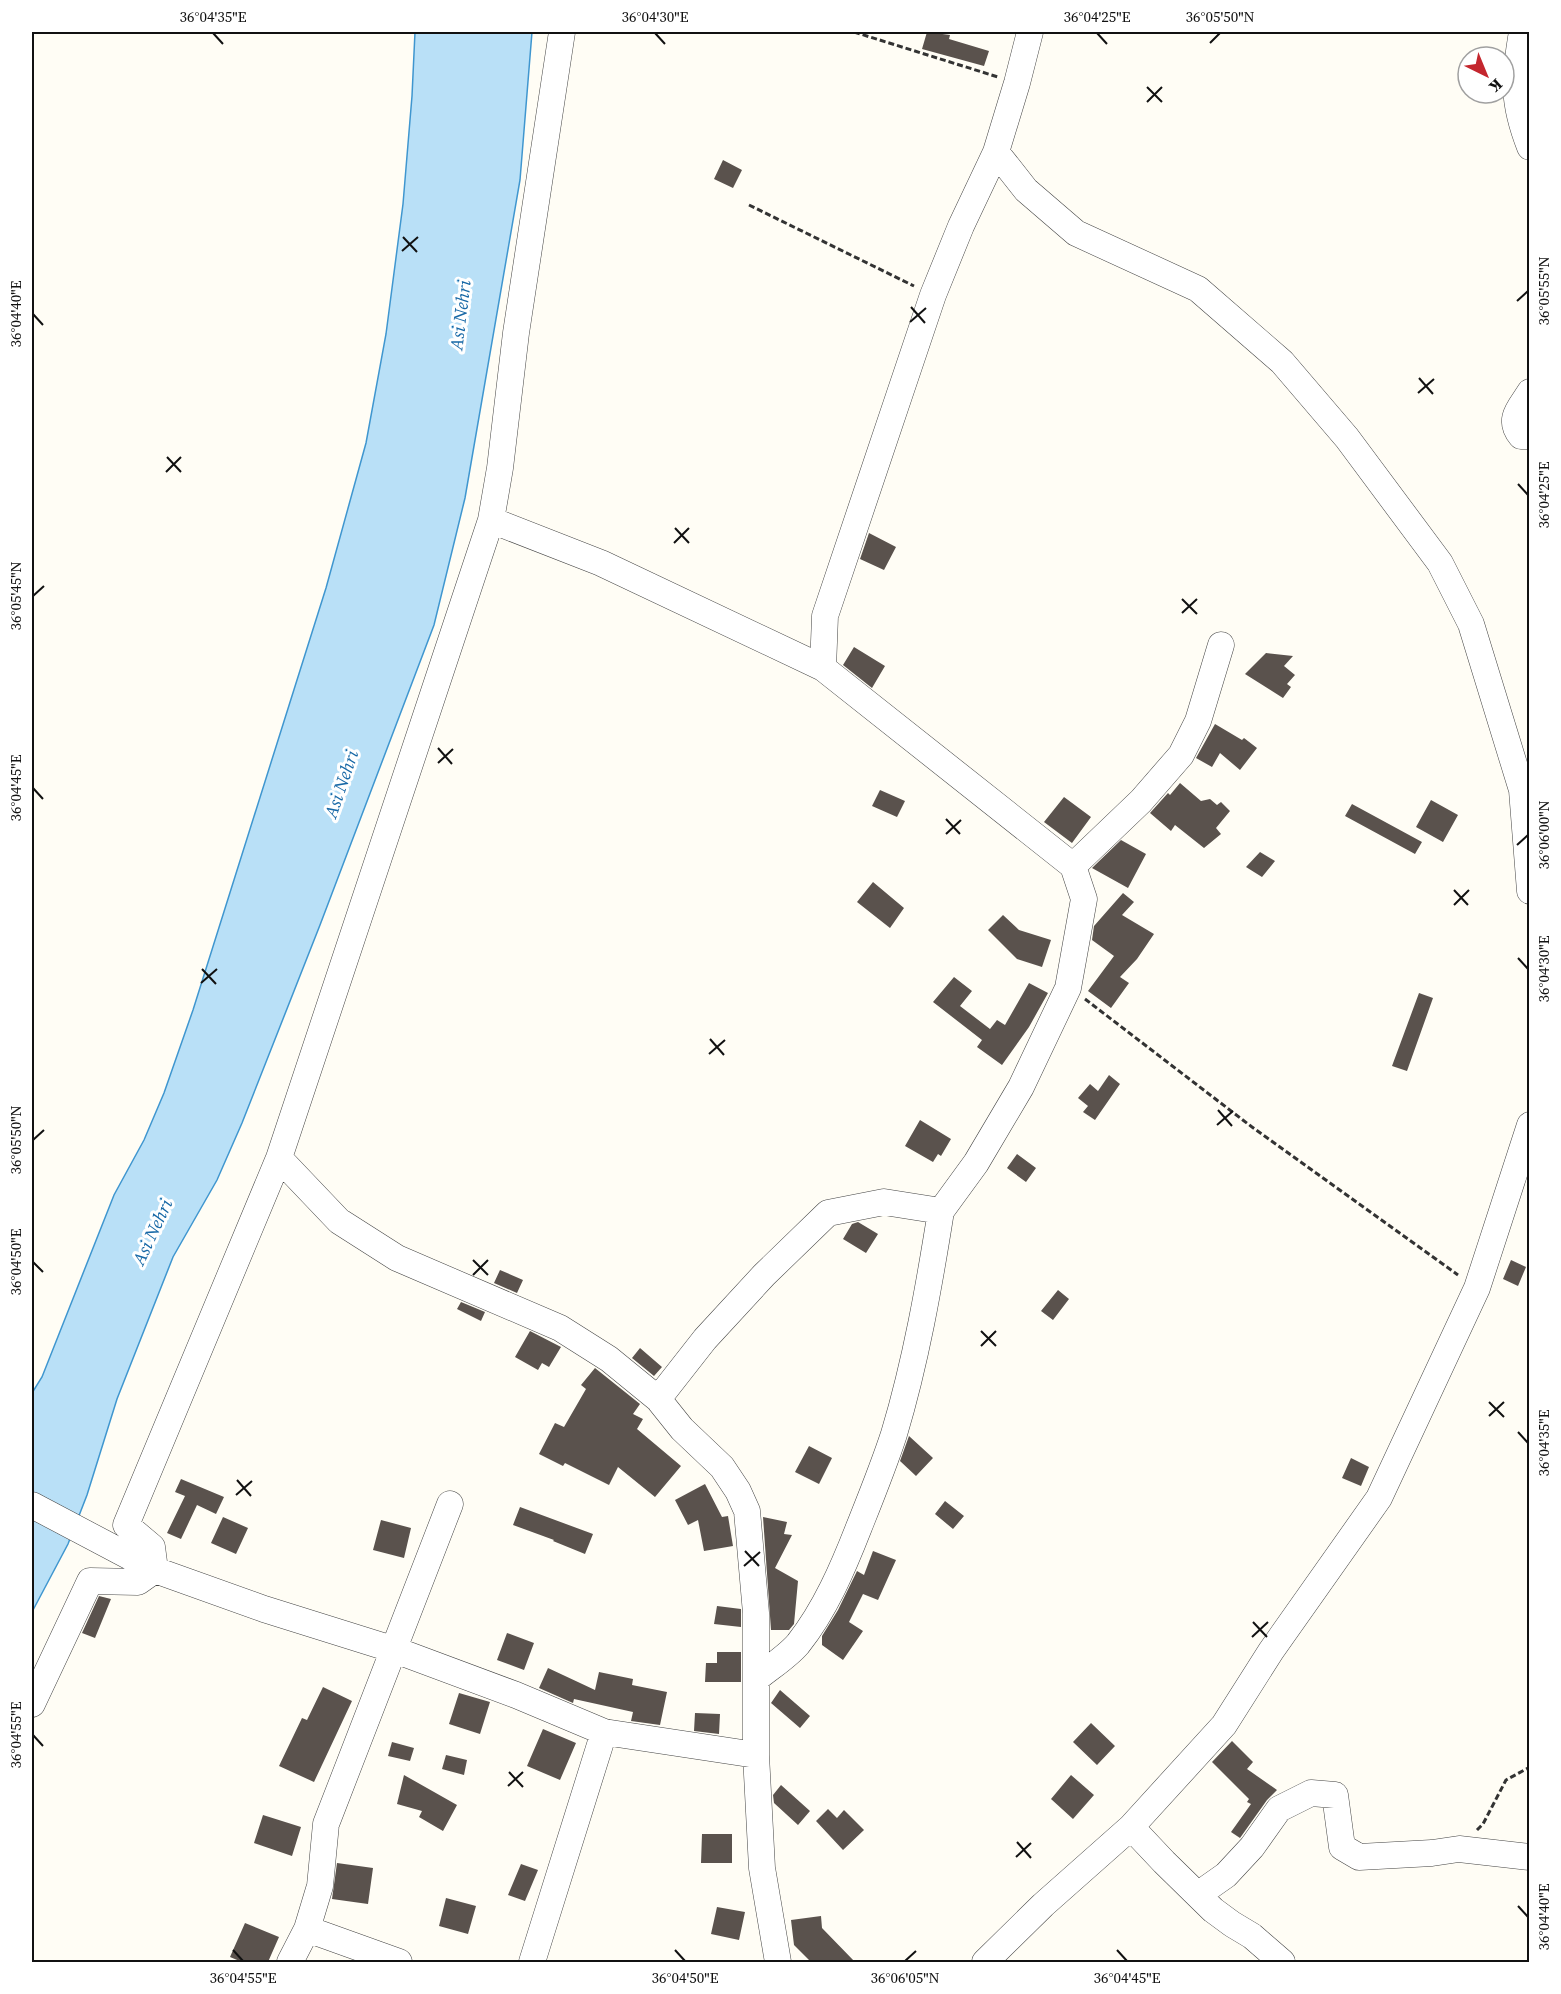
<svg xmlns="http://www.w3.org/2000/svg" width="1561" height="1994" viewBox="0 0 1561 1994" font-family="'Source Serif 4',serif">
<rect width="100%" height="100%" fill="#fffdf5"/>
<!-- water -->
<path fill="#b9e0f7" stroke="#3f96cf" stroke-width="1.5" d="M415,32H532L520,180L465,498L434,625L320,925L242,1123L217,1180L173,1257L117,1399L87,1495L68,1544L32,1612V1393L42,1377L114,1195L144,1140L164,1093L193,1010L326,588L366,443L386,334L403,204L412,96Z"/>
<!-- building -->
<path fill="#5a524d" d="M927,32L950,35L949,39L989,51L984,66L922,49Z
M723,160L742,170L733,188L714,179Z
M869,533L896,547L884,570L860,559Z
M854,647L885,666L872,688L843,665Z
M1266,653L1293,656L1284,666L1295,675L1287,684L1291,687L1283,698L1245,674Z
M1215,724L1242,740L1244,738L1257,748L1240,770L1220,753L1212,767L1196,758Z
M1180,783L1201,801L1210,799L1217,805L1221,802L1230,811L1216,828L1221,834L1204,848L1175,825L1171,831L1150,813L1168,793L1170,795Z
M880,790L905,801L897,817L872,806Z
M1064,797L1091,817L1072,843L1044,822Z
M1431,800L1458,815L1443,842L1416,827Z
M1352,804L1422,842L1415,854L1345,816Z
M1121,840L1146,854L1128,888L1092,868Z
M1260,852L1275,861L1262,877L1246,867Z
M873,882L904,908L890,928L857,902Z
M1123,893L1134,902L1122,915L1154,934L1137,959L1120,977L1129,983L1111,1008L1088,991L1114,956L1092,940L1094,926Z
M1003,915L1019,930L1051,940L1042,967L1017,959L988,930Z
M954,977L972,991L960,1006L990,1029L997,1020L1005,1025L1029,983L1048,993L1029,1027L1002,1065L977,1047L982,1040L933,1002Z
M1419,993L1433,998L1407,1071L1392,1066Z
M1109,1075L1120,1084L1095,1120L1083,1112L1088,1106L1078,1098L1090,1084L1098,1091Z
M920,1120L951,1139L941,1156L938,1154L933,1162L905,1146Z
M1017,1154L1036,1168L1026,1182L1007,1168Z
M858,1222L878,1234L866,1253L843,1239L852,1224Z
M1511,1260L1526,1267L1518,1286L1503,1279Z
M500,1270L523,1280L517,1293L494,1283Z
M1058,1290L1069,1299L1053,1320L1041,1311Z
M461,1302L485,1312L481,1321L457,1309Z
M530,1331L561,1347L549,1367L542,1363L538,1370L515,1357Z
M640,1348L662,1367L654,1376L632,1358Z
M595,1368L640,1404L633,1414L643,1419L637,1429L681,1466L655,1497L618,1467L609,1485L565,1463L563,1466L539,1454L555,1423L564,1427L586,1389L581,1385Z
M909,1436L933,1458L916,1476L900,1461Z
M809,1446L832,1458L819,1484L795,1472Z
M1351,1458L1369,1467L1361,1486L1342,1478Z
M181,1479L224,1497L216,1514L197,1505L181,1539L167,1533L185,1496L175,1492Z
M705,1484L722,1517L728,1516L733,1546L704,1551L698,1520L688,1525L675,1500Z
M945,1501L964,1516L953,1529L935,1514Z
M520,1507L593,1534L585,1554L553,1541L554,1540L513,1525Z
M223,1517L248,1528L236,1554L211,1543Z
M763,1517L787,1522L784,1534L792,1535L775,1568L798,1581L794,1624L789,1630H771Z
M381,1520L411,1528L404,1558L373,1550Z
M873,1551L896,1560L878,1600L863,1594L849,1622L863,1631L843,1660L822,1645V1636L838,1610L857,1571L864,1575Z
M99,1596L111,1599L95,1638L82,1633Z
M717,1606L741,1609V1627L714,1624Z
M507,1633L534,1643L524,1670L497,1660Z
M717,1652H741V1682H705L706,1663H717Z
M548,1668L595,1690L599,1672L633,1679L632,1685L667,1692L660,1725L631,1721L633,1712L574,1699L573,1703L539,1688Z
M323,1687L352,1701L314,1782L279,1766L302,1718L307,1720Z
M780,1690L810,1716L800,1728L771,1703Z
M459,1693L490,1702L480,1734L449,1724Z
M695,1713L720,1714L719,1734L694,1731Z
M1091,1723L1115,1746L1097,1765L1073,1742Z
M543,1729L576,1743L560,1780L527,1766Z
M1232,1741L1253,1762L1247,1769L1277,1790L1267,1800L1240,1838L1231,1832L1251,1804L1247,1802L1249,1799L1212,1762Z
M392,1742L414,1748L410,1761L388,1756Z
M446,1755L467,1760L464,1775L442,1769Z
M404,1775L457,1805L443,1831L419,1817L422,1811L397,1804Z
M1071,1775L1094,1795L1073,1819L1051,1799Z
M781,1785L810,1811L798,1825L774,1803L773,1795Z
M828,1809L837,1818L844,1810L864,1830L843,1850L816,1821Z
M263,1815L301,1827L292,1856L254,1843Z
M702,1834H732V1863H701Z
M337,1863L373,1868L368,1904L332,1899Z
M521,1864L538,1870L525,1901L508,1895Z
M446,1898L476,1906L468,1934L439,1926Z
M717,1907L745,1912L739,1940L711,1934Z
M821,1916L822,1928L855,1962H811L794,1945L791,1920Z
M245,1923L279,1937L268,1962H242L230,1957Z"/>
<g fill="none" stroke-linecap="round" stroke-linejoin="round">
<defs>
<path id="minor" d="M1522,32C1514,79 1512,101 1530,147
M996,152L1026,190L1076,233L1198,289L1282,362L1347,438L1440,563L1471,624L1522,790L1530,891
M1530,392C1520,408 1507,419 1521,436H1530
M491,520L601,563L823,668
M1073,866L1141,801L1181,755L1198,721L1221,645
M279,1158L339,1221L397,1258L560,1328L609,1359L658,1399
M32,1505L155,1570L264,1609L395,1650L516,1695L604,1732L756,1755
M756,1679C769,1668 787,1657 798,1644C825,1610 843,1568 859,1527C871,1497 884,1465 894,1434C916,1361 929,1286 941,1211
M32,1704L90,1581L138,1582L155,1570L152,1547L126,1525L279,1158L491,520L500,468L516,333L562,32
M1131,1827L1164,1862L1213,1910L1232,1924L1252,1936L1282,1962
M1199,1894L1226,1875L1252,1847L1279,1809L1311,1793L1335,1795L1342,1847L1359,1857L1432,1853L1459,1849L1530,1857
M307,1929L399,1962
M290,1962L307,1929L320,1886L326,1824L450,1504
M532,1962L604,1732
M778,1962L762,1868L756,1755V1613L747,1511L738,1491L722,1467L682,1429L658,1399L705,1339L764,1275L828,1213L884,1202L941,1211L976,1163L1021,1087L1068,988L1084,899L1073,866L823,668L825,616L933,295L961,226L996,152L1017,83L1030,32
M985,1962L1043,1905L1131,1827L1224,1725L1271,1651L1379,1498L1477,1288L1530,1125"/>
</defs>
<!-- minor casing -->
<use href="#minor" stroke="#444" stroke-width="27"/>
<!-- path -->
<path stroke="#333" stroke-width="3" stroke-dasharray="6 3" stroke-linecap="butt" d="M854,32L998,77
M749,205L914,286
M1085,999L1252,1127L1458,1275
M1477,1830L1483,1824L1506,1780L1530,1767"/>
<!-- minor -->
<use href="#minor" stroke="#fff" stroke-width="26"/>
</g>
<!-- ticks -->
<path fill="none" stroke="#111" stroke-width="2" d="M213,33L223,44M655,33L665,44M1097,33L1107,44M1210,43L1220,33M1147,87L1162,102M1147,102L1162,87M403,237L417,252M402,251L418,237M1517,301L1528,291M911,307L925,323M33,314L43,325M910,322L926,308M1419,378L1433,394M1418,393L1434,379M167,457L181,472M166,472L181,457M1518,484L1528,495M675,528L689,543M674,543L689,528M33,596L44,586M1182,599L1197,614M1182,613L1197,599M438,748L452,764M438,763L453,749M33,788L43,799M946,819L960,834M946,834L961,820M1517,845L1528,835M1454,890L1468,905M1454,905L1469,890M1518,958L1528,969M202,969L216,984M201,983L217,969M710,1039L724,1055M709,1054L725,1040M1218,1110L1232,1126M1217,1125L1233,1111M33,1140L44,1130M473,1260L488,1275M33,1262L43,1272M473,1275L488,1260M981,1331L996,1346M981,1346L996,1331M1489,1402L1504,1417M1489,1416L1504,1402M1518,1432L1528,1443M237,1480L251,1496M236,1495L252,1481M745,1551L759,1566M744,1566L760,1552M1253,1622L1267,1637M1252,1637L1268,1622M33,1735L43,1746M509,1772L523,1787M508,1786L523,1772M1017,1842L1031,1858M1016,1857L1031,1843M1518,1906L1528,1917M233,1950L243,1961M675,1950L685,1961M1117,1950L1127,1961M905,1961L916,1951"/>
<g text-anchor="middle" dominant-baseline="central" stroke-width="6" stroke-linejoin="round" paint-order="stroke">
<!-- water labels -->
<g font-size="18" font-style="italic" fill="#1768a6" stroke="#fff">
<text transform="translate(460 315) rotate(-83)">Asi Nehri</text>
<text transform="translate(341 784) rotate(-71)">Asi Nehri</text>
<text transform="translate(152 1232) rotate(-65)">Asi Nehri</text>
</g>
</g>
<!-- border -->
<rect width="1561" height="1994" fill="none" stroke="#ffffff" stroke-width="66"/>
<!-- north arrow -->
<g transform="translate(1486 75) rotate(137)"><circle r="28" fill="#ffffff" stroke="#a0a0a0" stroke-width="1.5"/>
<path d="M0-4.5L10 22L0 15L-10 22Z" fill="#c4262e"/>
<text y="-9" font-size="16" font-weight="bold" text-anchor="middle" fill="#111111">K</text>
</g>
<rect x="33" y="33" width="1495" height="1928" fill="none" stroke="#111" stroke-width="2"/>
<g font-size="15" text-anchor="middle" fill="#111">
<text x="213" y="22">36°04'35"E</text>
<text x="655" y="22">36°04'30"E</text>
<text x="1097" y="22">36°04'25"E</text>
<text x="1220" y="22">36°05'50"N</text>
<text transform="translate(1544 291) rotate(-90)" y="5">36°05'55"N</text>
<text transform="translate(16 314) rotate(-90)" y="5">36°04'40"E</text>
<text transform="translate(1544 495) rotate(-90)" y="5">36°04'25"E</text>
<text transform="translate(16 596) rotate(-90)" y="5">36°05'45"N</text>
<text transform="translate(16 788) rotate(-90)" y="5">36°04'45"E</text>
<text transform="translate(1544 835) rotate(-90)" y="5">36°06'00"N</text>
<text transform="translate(1544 969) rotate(-90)" y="5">36°04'30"E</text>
<text transform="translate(16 1140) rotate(-90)" y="5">36°05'50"N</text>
<text transform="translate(16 1262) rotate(-90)" y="5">36°04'50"E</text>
<text transform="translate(1544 1443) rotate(-90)" y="5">36°04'35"E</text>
<text transform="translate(16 1735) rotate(-90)" y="5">36°04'55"E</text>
<text transform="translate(1544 1917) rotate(-90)" y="5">36°04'40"E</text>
<text x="243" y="1983">36°04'55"E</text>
<text x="685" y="1983">36°04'50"E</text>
<text x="905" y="1983">36°06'05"N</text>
<text x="1127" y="1983">36°04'45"E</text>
</g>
</svg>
